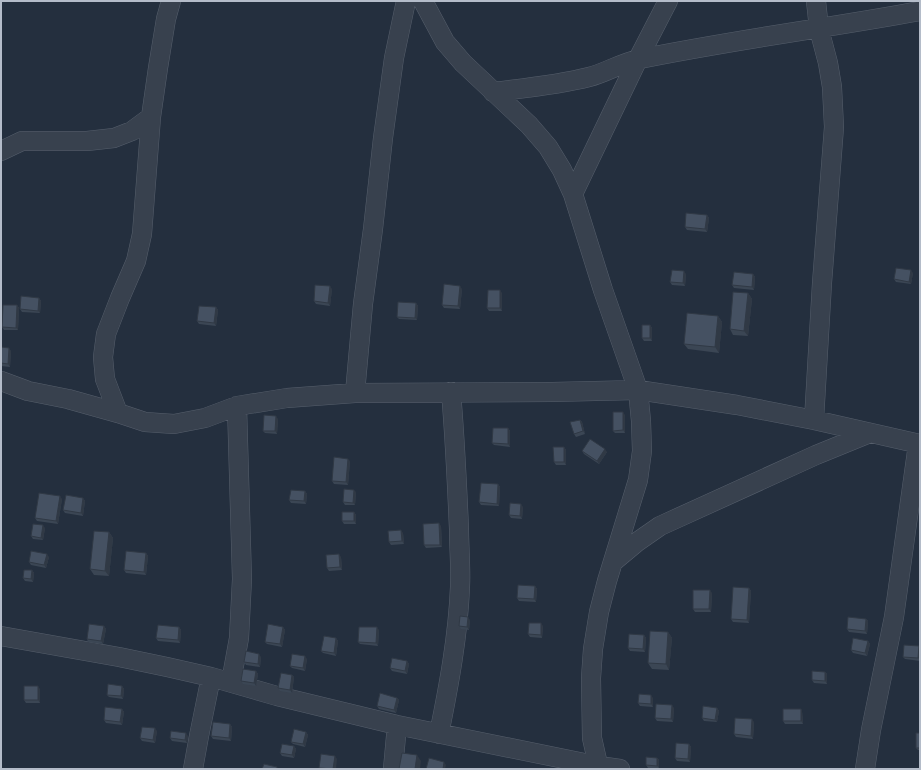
<svg xmlns="http://www.w3.org/2000/svg" width="921" height="770" viewBox="0 0 921 770" font-family="'Source Sans 3',sans-serif">
<rect width="100%" height="100%" fill="#242f3e"/>
<g fill="none" stroke-linecap="round" stroke-linejoin="round">
<defs>
<path id="minor" d="M423,1L445,42L463,63L529,125L548,147L562,170L573,194L603,290L638,390L641,421L642,451L638,480L607,581L599,612L593,649L591,678L592,738L599,769
M493,92C525,88 558,85 589,77C606,73 622,62 640,59C733,40 827,28 920,11
M1,151L22,141H87L114,138L132,131L151,117
M573,194L638,59L668,1
M1,381L28,391L68,399L118,413L145,422L174,424L205,418L237,406L287,398L355,393L552,392L638,390L737,405L814,420L920,444
M355,393L363,304L373,229L383,138L394,58L406,1
M118,413L105,379L103,357L106,334L120,298L136,261L142,234L151,117L158,68L166,19L171,1
M814,420L822,283L834,127L832,87L828,63L819,29L816,1
M613,562L637,542L660,526L816,455L870,433
M1,636L119,657L167,667L211,677L277,696L397,725L599,766L620,769
M231,682L239,638L242,579L237,406
M439,734C449,685 458,636 460,587C461,568 459,548 459,529C457,483 455,438 451,392
M193,769L199,736L211,677
M393,769L397,725
M865,769L871,730L894,617L918,444"/>
</defs>
<!-- minor casing -->
<use href="#minor" stroke="#565f6c" stroke-width="20"/>
<!-- minor -->
<use href="#minor" stroke="#38414e" stroke-width="19"/>
</g>
<!-- wall -->
<path fill="#3b4654" d="M707,215L709,218L707,232L687,230L685,227Z
M913,273L911,284L896,282L894,279Z
M686,274L685,286L672,285L670,282Z
M753,274L755,277L754,290L734,288L732,285Z
M332,289L330,306L316,304L314,301Z
M462,289L460,309L444,308L442,305Z
M502,293V311H489L487,308Z
M748,293L752,299L748,336L733,335L730,329Z
M39,298L41,301L40,313L22,312L20,309Z
M416,303L418,306L417,320L399,319L397,317Z
M17,305L19,308L18,330H4L2,327Z
M216,307L218,310L216,326L199,324L197,321Z
M718,316L722,322L719,353L688,349L684,344Z
M650,325L652,328V341H644L642,338Z
M1,347L11,351L10,367L1,366Z
M625,415V433H615L613,431Z
M278,419L277,434L265,433L263,431Z
M580,420L582,422L585,434L576,437L574,434Z
M508,428L510,431V447L494,445L492,443Z
M564,447L566,450V465H556L554,462Z
M582,451L607,452L599,464L584,454Z
M350,461L348,485L334,484L332,481Z
M498,484L500,487L499,506L481,505L479,502Z
M305,491L307,494L306,504L291,503L289,500Z
M356,492L355,505H345L343,502Z
M83,498L85,501L83,516L65,513L63,510Z
M62,499L58,524L37,521L35,518Z
M523,507L522,519L511,518L509,515Z
M354,512L356,515V524H344L342,521Z
M441,526L442,547L426,548L424,545Z
M45,528L43,540L33,539L31,536Z
M109,532L113,538L109,576L94,575L90,569Z
M403,533L404,544L391,545L389,542Z
M146,553L148,556L146,575L126,573L124,570Z
M49,557L46,568L31,565L29,562Z
M341,557L342,570L329,571L327,568Z
M32,570L34,573L33,582L25,581L23,578Z
M535,586L537,589L536,602L519,601L517,598Z
M749,588L751,591L749,623L733,622L731,619Z
M712,593L711,612H695L693,609Z
M866,619L868,621L867,634L849,632L847,629Z
M470,620L469,630L461,629L459,626Z
M104,626L106,629L103,644L88,642L87,639Z
M543,626L542,638L530,637L528,634Z
M179,627L181,630L180,643L158,641L156,638Z
M283,627L285,630L282,647L267,644L265,642Z
M379,630L378,646L360,644L358,642Z
M668,632L672,638L669,670L652,669L648,663Z
M644,635L646,638L645,652L630,651L628,648Z
M336,638L338,641L336,656L323,653L321,651Z
M868,641L870,644L867,656L853,653L851,650Z
M920,647V661L905,659L903,657Z
M261,657L260,667L246,665L244,662Z
M307,659L305,671L292,668L290,666Z
M407,661L409,664L407,674L392,671L390,668Z
M256,671L258,674L256,686L243,684L241,681Z
M825,672L827,674V684L814,683L812,680Z
M292,675L294,677L292,693L280,691L278,688Z
M122,686L124,689L123,699L109,697L107,695Z
M40,689V703H26L24,700Z
M397,698L399,700L396,713L379,709L377,706Z
M653,698V707L640,706L638,703Z
M674,708L673,722L657,721L655,718Z
M717,708L719,711L717,722L704,721L702,718Z
M122,709L124,712L122,725L106,723L104,720Z
M801,709L802,711L803,724H785L783,721Z
M754,722L753,739L736,737L734,734Z
M230,724L232,727L231,741L213,739L211,736Z
M157,731L155,743L142,741L140,738Z
M306,732L308,735L305,747L293,744L291,742Z
M920,733V750H918L916,748Z
M188,736L187,743L172,741L170,738Z
M689,744L691,747L690,762L677,761L675,758Z
M294,746L296,749L294,758L282,756L280,753Z
M657,758L659,760V768H648L646,765Z"/>
<!-- shaded-wall -->
<path fill="#303945" d="M707,215L709,218L707,232L705,229Z
M911,270L913,273L911,284L909,282Z
M684,271L686,274L685,286L683,283Z
M753,274L755,277L754,290L752,287Z
M330,286L332,289L330,306L328,303Z
M460,286L462,289L460,309L458,306Z
M500,290L502,293V311L500,308Z
M748,293L752,299L748,336L744,331Z
M39,298L41,301L40,313L38,311Z
M416,303L418,306L417,320L415,318Z
M17,305L19,308L18,330L16,328Z
M216,307L218,310L216,326L214,323Z
M718,316L722,322L719,353L715,347Z
M650,325L652,328V341L650,338Z
M9,348L11,351L10,367L8,364Z
M623,412L625,415V433L623,430Z
M276,416L278,419L277,434L275,431Z
M580,420L582,422L585,434L583,431Z
M508,428L510,431V447L508,444Z
M564,447L566,450V465L564,462Z
M605,449L607,452L599,464L597,461Z
M348,459L350,461L348,485L346,482Z
M498,484L500,487L499,506L497,504Z
M354,490L356,492L355,505L353,503Z
M305,491L307,494L306,504L304,501Z
M60,496L62,499L58,524L56,521Z
M83,498L85,501L83,516L81,513Z
M521,504L523,507L522,519L520,516Z
M354,512L356,515V524L354,521Z
M439,523L441,526L442,547L440,545Z
M43,525L45,528L43,540L41,538Z
M401,530L403,533L404,544L402,541Z
M109,532L113,538L109,576L105,571Z
M146,553L148,556L146,575L144,572Z
M47,554L49,557L46,568L44,565Z
M339,554L341,557L342,570L340,567Z
M32,570L34,573L33,582L31,579Z
M535,586L537,589L536,602L534,599Z
M749,588L751,591L749,623L747,620Z
M710,590L712,593L711,612L709,609Z
M468,617L470,620L469,630L467,627Z
M866,619L868,621L867,634L865,631Z
M541,623L543,626L542,638L541,635Z
M104,626L106,629L103,644L101,641Z
M179,627L181,630L180,643L178,640Z
M283,627L285,630L282,647L280,644Z
M377,627L379,630L378,646L376,643Z
M668,632L672,638L669,670L666,664Z
M644,635L646,638L645,652L643,649Z
M336,638L338,641L336,656L334,653Z
M868,641L870,644L867,656L865,653Z
M919,646L920,647V660L918,658Z
M259,654L261,657L260,667L258,664Z
M305,656L307,659L305,671L303,668Z
M407,661L409,664L407,674L405,671Z
M256,671L258,674L256,686L254,683Z
M825,672L827,674V684L825,681Z
M292,675L294,677L292,693L290,690Z
M38,686L40,689V703L38,700Z
M122,686L124,689L123,699L121,696Z
M651,695L653,698V707L651,704Z
M397,698L399,700L396,713L394,710Z
M672,705L674,708L673,722L671,719Z
M717,708L719,711L717,722L715,720Z
M122,709L124,712L122,725L120,722Z
M801,709L802,711L803,724L801,721Z
M752,719L754,722L753,739L751,736Z
M230,724L232,727L231,741L229,738Z
M155,728L157,731L155,743L153,740Z
M306,732L308,735L305,747L303,744Z
M186,733L188,736L187,743L185,740Z
M689,744L691,747L690,762L688,759Z
M294,746L296,749L294,758L292,755Z
M417,755L421,761L420,769H415Z
M335,756L337,759L336,769H333Z
M657,758L659,760V768L657,766Z
M444,762L446,765L445,769H443Z"/>
<!-- building -->
<path fill="#455162" stroke="#303945" d="M686,213L707,215L705,229L685,227Z
M896,268L911,270L909,282L894,279Z
M672,270L684,271L683,283L670,282Z
M734,272L753,274L752,287L732,285Z
M444,284L460,286L458,306L442,305Z
M315,285L330,286L328,303L314,301Z
M488,290H500V308H487Z
M733,292L748,293L744,331L730,329Z
M21,296L39,298L38,311L20,309Z
M398,302L416,303L415,318L397,317Z
M3,305H17L16,328L2,327Z
M199,306L216,307L214,323L197,321Z
M687,313L718,316L715,347L684,344Z
M642,325H650V338H642Z
M1,347L9,348L8,364L1,363Z
M613,412H623V430L613,431Z
M264,415L276,416L275,431H263Z
M580,420L583,431L574,434L570,422Z
M493,428H508V444L492,443Z
M590,439L605,449L597,461L582,451Z
M553,447H564V462H554Z
M334,457L348,459L346,482L332,481Z
M481,483L498,484L497,504L479,502Z
M344,489L354,490L353,503L343,502Z
M291,490L305,491L304,501L289,500Z
M39,493L60,496L56,521L35,518Z
M66,495L83,498L81,513L63,510Z
M510,503L521,504L520,516L509,515Z
M342,512H354V521H342Z
M439,523L440,545H424L423,524Z
M33,524L43,525L41,538L31,536Z
M401,530L402,541L389,542L388,531Z
M94,531L109,532L105,571L90,569Z
M31,551L47,554L44,565L29,562Z
M126,551L146,553L144,572L124,570Z
M339,554L340,567L327,568L326,555Z
M24,570H32L31,579L23,578Z
M518,585L535,586L534,599L517,598Z
M733,587L749,588L747,620L731,619Z
M693,590H710L709,609H693Z
M460,616L468,617L467,627L459,626Z
M848,617L866,619L865,631L847,629Z
M529,623H541V635L528,634Z
M89,624L104,626L101,641L87,639Z
M268,624L283,627L280,644L265,642Z
M158,625L179,627L178,640L156,638Z
M359,627H377L376,643L358,642Z
M650,631L668,632L666,664L648,663Z
M629,634L644,635L643,649L628,648Z
M324,636L336,638L334,653L321,651Z
M853,638L868,641L865,653L851,650Z
M904,645L919,646L918,658L903,657Z
M246,651L259,654L258,664L244,662Z
M292,654L305,656L303,668L290,666Z
M392,658L407,661L405,671L390,668Z
M243,669L256,671L254,683L241,681Z
M812,671L825,672V681L812,680Z
M281,673L292,675L290,690L278,688Z
M108,684L122,686L121,696L107,695Z
M24,686H38V700H24Z
M380,693L397,698L394,710L377,706Z
M639,694L651,695V704L638,703Z
M656,704L672,705L671,719L655,718Z
M703,706L717,708L715,720L702,718Z
M105,707L122,709L120,722L104,720Z
M783,709H801V721H783Z
M735,718L752,719L751,736L734,734Z
M213,722L230,724L229,738L211,736Z
M142,727L155,728L153,740L140,738Z
M294,729L306,732L303,744L291,742Z
M171,731L186,733L185,740L170,738Z
M916,733H920V748H916Z
M676,743L689,744L688,759L675,758Z
M282,744L294,746L292,755L280,753Z
M402,753L417,755L415,769H399Z
M321,754L335,756L333,769L319,768Z
M646,757L657,758V766L646,765Z
M429,758L444,762L443,769H426Z
M264,764L277,767V769H262Z"/>
<!-- border -->
<rect width="921" height="770" fill="none" stroke="#b4bcc9" stroke-width="4"/>
</svg>
